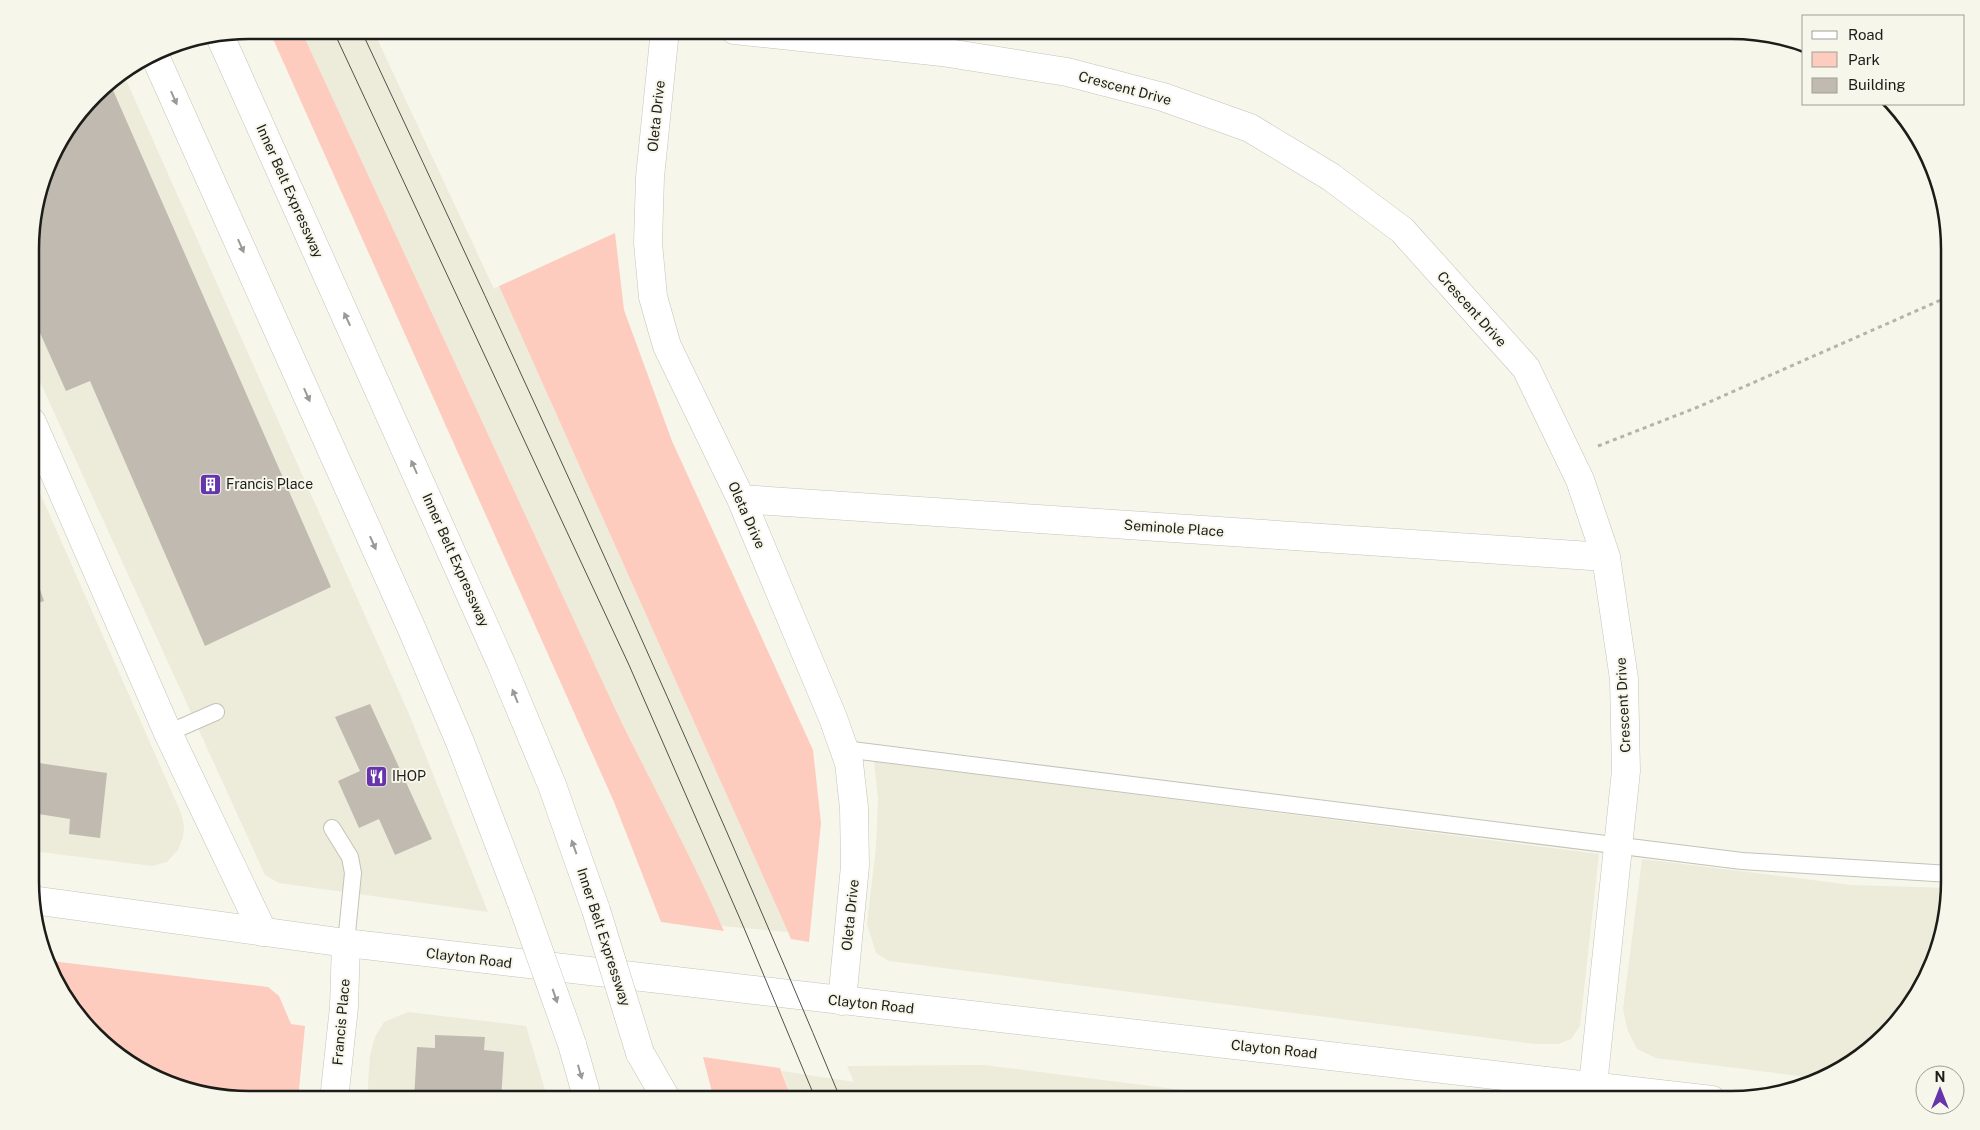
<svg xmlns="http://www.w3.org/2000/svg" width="1980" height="1130" viewBox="0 0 1980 1130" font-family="'Public Sans',sans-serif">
<rect width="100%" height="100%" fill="#f7f6eb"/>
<!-- built -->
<path fill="#edebd9" d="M301,30H373L494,289L499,286L788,932L722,926L605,687Z
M123,73L409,714L488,912L279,883L265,875L32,364V221L53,152L104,85Z
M32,475L181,813L184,826L183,837L178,850L167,862L152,866L32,851Z
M874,761L1599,854L1580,1026L1571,1039L1558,1044H1536L889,961L876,953L867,924L876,847L878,799Z
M1642,859L1852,885L1950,888V895L1921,990L1852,1063L1822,1078L1807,1077L1656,1058L1637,1049L1628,1031L1623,1009Z
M408,1012L526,1026L548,1100H367L370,1055L375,1037L384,1022Z
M984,1065L1261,1100H792L782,1071L854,1082L847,1066Z"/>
<!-- green -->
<path fill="#feccbe" d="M269,30H301L605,687C643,769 688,848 724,931L661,922L614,802Z
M615,233L624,310L672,441L813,750L821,823L809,942L791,939L788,932L499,286Z
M51,961L268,987L279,996L291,1024L305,1026L298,1100H249L192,1092L140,1071L67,1003Z
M703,1057L780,1068L792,1100H714Z"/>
<!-- building -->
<path fill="#c1bab1" d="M109,81L331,587L205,646L90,381L66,391L32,315V221L53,152L104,85Z
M33,569L44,601L32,605V570Z
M370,704L432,839L395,855L379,819L359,828L338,781L360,771L335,717Z
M32,762L107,773L100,838L69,834L70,819L32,813Z
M435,1035L485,1037L484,1050L504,1052L501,1100H414L417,1047L435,1048Z"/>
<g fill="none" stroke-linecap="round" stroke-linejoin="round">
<defs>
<path id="lane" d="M168,733L216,712
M844,749L1742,861L1950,874
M332,828L350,857L353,873L346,943"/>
<path id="street" d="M665,30L650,177L648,243L653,297L667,346L741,499L833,718L849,763L854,808L855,866L842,1001
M734,30L942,52L1067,72L1163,97L1250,128L1331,177L1402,230L1526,368L1580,480L1606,557L1624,679L1626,771L1593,1085
M32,422L168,733L263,932
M741,499L1606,557
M334,1100L344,1007L346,943"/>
<path id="primary" d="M32,900L346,943L1712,1100"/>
<path id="highway" d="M220,36L501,663L552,785L596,910
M154,54L411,627L460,742L521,901
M572,1044L588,1100
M640,1053L667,1100"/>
</defs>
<!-- lane casing -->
<use href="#lane" stroke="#c4c3b8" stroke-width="18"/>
<!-- street casing -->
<use href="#street" stroke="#c4c3b8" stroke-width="29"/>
<!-- primary casing -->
<use href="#primary" stroke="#c4c3b8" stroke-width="29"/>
<!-- highway casing -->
<use href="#highway" stroke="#c4c3b8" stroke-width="29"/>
<!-- path -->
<path stroke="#b4b4ab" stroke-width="3" stroke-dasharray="4 4" stroke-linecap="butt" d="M1598,446L1698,407L1950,296"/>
<!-- lane -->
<use href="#lane" stroke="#fff" stroke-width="16"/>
<!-- street -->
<use href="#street" stroke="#fff" stroke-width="28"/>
<!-- primary -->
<use href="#primary" stroke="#fff" stroke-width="28"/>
<!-- highway -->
<use href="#highway" stroke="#fff" stroke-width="28"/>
<!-- tram -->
<path stroke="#52524c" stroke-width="1" d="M333,30L629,665L744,928L816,1100
M361,30C527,384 691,739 841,1100"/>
<defs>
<path id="highway-bridge" d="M521,901L572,1044
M596,910L640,1053"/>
</defs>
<!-- highway-bridge casing -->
<use href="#highway-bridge" stroke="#c4c3b8" stroke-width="29" stroke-linecap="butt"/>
<!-- highway-bridge -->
<use href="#highway-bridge" stroke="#fff" stroke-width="28"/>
</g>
<!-- one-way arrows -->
<defs><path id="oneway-solid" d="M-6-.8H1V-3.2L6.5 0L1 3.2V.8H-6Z" transform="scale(1.25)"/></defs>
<g fill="#999997">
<use href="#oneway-solid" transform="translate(174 98) rotate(66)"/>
<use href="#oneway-solid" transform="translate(241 246) rotate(66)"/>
<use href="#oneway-solid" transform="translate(347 319) rotate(-115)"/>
<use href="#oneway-solid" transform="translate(307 395) rotate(66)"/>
<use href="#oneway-solid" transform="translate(414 467) rotate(-114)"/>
<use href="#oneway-solid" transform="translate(373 543) rotate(66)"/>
<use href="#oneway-solid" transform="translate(515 696) rotate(-112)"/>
<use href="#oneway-solid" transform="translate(574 847) rotate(-110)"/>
<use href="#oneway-solid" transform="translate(555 996) rotate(71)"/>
<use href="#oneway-solid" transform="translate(580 1072) rotate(74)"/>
</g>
<!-- icons -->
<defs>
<symbol id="building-square" viewBox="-11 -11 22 22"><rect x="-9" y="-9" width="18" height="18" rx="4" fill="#6634ab" stroke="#f7f6eb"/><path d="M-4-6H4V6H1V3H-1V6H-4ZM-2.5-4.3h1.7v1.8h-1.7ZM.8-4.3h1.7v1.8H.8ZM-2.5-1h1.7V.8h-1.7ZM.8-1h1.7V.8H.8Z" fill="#fff"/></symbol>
<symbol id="restaurant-square" viewBox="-11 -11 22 22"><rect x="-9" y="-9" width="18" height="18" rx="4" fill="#6634ab" stroke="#f7f6eb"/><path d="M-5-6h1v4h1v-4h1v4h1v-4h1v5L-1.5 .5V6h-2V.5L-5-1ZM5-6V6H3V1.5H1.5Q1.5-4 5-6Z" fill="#fff"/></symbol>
</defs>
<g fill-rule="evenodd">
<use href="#building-square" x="198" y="472" width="25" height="25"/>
<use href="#restaurant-square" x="364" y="764" width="25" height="25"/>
</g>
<g text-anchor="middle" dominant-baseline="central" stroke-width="4" stroke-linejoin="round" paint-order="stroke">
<!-- street labels -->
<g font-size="14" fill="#1c1c18" stroke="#f7f6eb">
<text transform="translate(1125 88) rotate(15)">Crescent Drive</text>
<text transform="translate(656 116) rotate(-84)">Oleta Drive</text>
<text transform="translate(290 191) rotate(66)">Inner Belt Expressway</text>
<text transform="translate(1472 309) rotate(48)">Crescent Drive</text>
<text transform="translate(747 515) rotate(66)">Oleta Drive</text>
<text transform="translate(1174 528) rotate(4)">Seminole Place</text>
<text transform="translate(456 560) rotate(66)">Inner Belt Expressway</text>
<text transform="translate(1623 705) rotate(-93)">Crescent Drive</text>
<text transform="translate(850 915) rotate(-84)">Oleta Drive</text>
<text transform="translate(604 937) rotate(72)">Inner Belt Expressway</text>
<text transform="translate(469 958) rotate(7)">Clayton Road</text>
<text transform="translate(871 1004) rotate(6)">Clayton Road</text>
<text transform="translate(341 1022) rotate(-85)">Francis Place</text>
<text transform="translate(1274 1049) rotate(6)">Clayton Road</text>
</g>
<!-- poi labels -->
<g font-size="14" fill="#1c1c18" stroke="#f7f6eb" text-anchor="start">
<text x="226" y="484">Francis Place</text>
<text x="392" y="776">IHOP</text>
</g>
</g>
<!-- crop -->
<path d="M0 0H1980V1130H0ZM249 39H1731A210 210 0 0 1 1941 249V881A210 210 0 0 1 1731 1091H249A210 210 0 0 1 39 881V249A210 210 0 0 1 249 39Z" fill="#f7f6eb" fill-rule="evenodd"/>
<path fill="none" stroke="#1c1c18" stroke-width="2.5" d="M249 39H1731A210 210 0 0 1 1941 249V881A210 210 0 0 1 1731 1091H249A210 210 0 0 1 39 881V249A210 210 0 0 1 249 39Z"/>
<!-- legend -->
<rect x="1802" y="15" width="162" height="90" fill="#f7f6eb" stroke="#9f9f97"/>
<rect x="1812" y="31" width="25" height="8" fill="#ffffff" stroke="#9f9f97"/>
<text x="1848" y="40" font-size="15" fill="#1c1c18">Road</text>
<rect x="1812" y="52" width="25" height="15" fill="#feccbe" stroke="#9f9f97"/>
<text x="1848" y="65" font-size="15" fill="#1c1c18">Park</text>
<rect x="1812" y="78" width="25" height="15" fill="#c1bab1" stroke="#9f9f97"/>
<text x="1848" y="90" font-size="15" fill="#1c1c18">Building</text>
<!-- north arrow -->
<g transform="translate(1940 1090)"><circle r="24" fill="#f7f6eb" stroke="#9f9f97"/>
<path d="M0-4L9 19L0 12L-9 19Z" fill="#6634ab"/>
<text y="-8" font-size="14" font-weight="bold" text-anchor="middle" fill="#1c1c18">N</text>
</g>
</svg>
